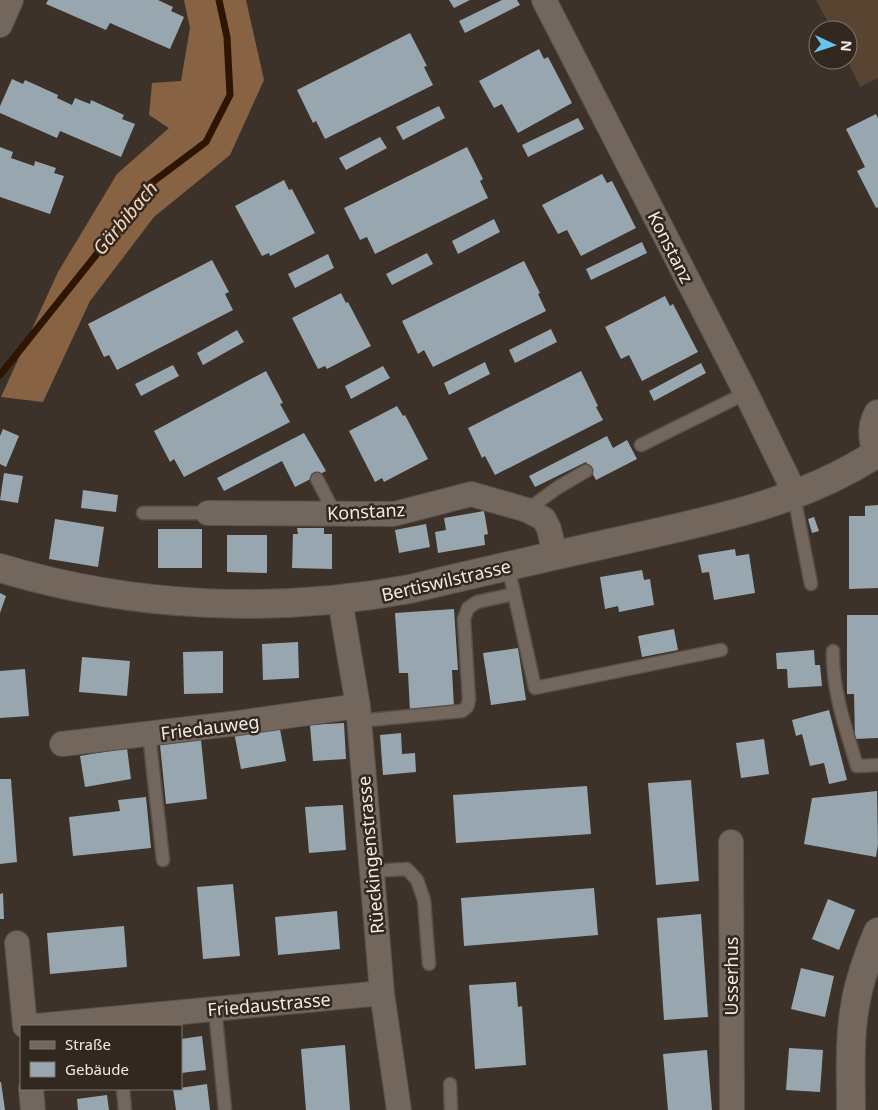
<svg xmlns="http://www.w3.org/2000/svg" width="878" height="1110" viewBox="0 0 878 1110" font-family="'Noto Sans',sans-serif">
<rect width="100%" height="100%" fill="#3c322a"/>
<!-- green -->
<path fill="#594432" d="M816,0H878V78L860,87L847,60L848,30H832Z"/>
<!-- forest -->
<path fill="#886343" d="M184,0H246L264,80L230,155L154,217L90,301L43,402L1,397L58,272L117,174L169,128L149,115L152,83L181,81L190,28Z"/>
<g fill="none" stroke-linecap="round" stroke-linejoin="round">
<!-- stream -->
<path stroke="#2e1500" stroke-width="7" d="M0,375L96,255L146,187L206,142L230,95L227,37L219,0"/>
</g>
<!-- building -->
<path fill="#98a7af" d="M48,0H158L173,7L171,11L184,17L170,49L110,23L106,30L46,4Z
M449,0H470L454,8Z
M502,0H517L520,5L465,33L459,21Z
M410,33L427,66L424,67L433,85L325,139L316,121L313,123L297,90Z
M539,49L544,59L548,57L572,103L518,133L502,104L494,108L479,81Z
M12,79L23,84L25,80L58,95L57,98L72,105L75,98L90,104L91,100L124,115L122,119L135,124L121,157L60,131L57,138L0,113V106Z
M439,106L445,118L403,140L396,127Z
M876,114L878,118V207L876,208L857,171L865,167L846,129Z
M578,118L584,129L528,157L522,145Z
M380,137L387,148L346,170L339,158Z
M0,147L13,152L11,158L34,166L35,161L56,168L54,173L64,176L50,214L0,197Z
M467,147L483,179L480,181L488,198L375,254L367,237L360,240L344,208Z
M602,174L607,183L612,181L636,228L581,256L567,230L558,234L542,205Z
M284,180L289,190L292,189L315,233L270,256L269,253L262,256L235,206Z
M494,219L500,232L458,254L452,241Z
M642,242L647,253L591,280L586,269Z
M427,253L433,264L392,285L386,274Z
M328,254L334,268L295,288L288,274Z
M212,260L229,292L225,294L233,310L117,370L109,355L104,357L88,324Z
M524,261L540,293L538,294L546,311L433,367L424,350L418,354L402,321Z
M341,293L346,303L348,302L371,346L327,369L325,366L318,369L292,318Z
M665,296L670,306L673,304L698,352L642,381L629,355L621,359L605,327Z
M551,329L557,342L515,363L509,350Z
M237,330L244,342L203,365L197,353Z
M485,362L490,374L449,395L444,383Z
M701,363L706,373L654,401L649,391Z
M173,365L179,376L141,396L135,384Z
M383,366L390,378L351,399L345,386Z
M266,371L283,403L280,404L290,422L184,477L174,459L170,462L154,431Z
M581,371L598,406L596,407L603,420L495,475L485,456L482,458L468,428Z
M397,406L403,416L405,415L428,459L384,482L382,478L375,482L349,431Z
M3,429L19,436L6,467L0,464V436Z
M304,433L326,471L295,487L282,461L224,491L217,478Z
M607,436L613,448L627,440L637,459L596,480L586,462L535,487L529,476Z
M4,473L23,476L18,503L0,500Z
M83,490L118,495L116,512L81,508Z
M878,505V588L849,589V516H865V506Z
M484,511L488,534L484,535L485,545L438,553L435,532L446,530L444,518Z
M814,517L819,531L812,533L808,519Z
M55,519L104,527L98,567L49,559Z
M426,524L430,547L399,553L395,530Z
M297,528H324V534H332V569L292,568L293,534H298Z
M158,529H202V568H158Z
M227,535H267V573L227,572Z
M735,549L736,556L749,554L755,593L714,600L709,572L702,573L698,555Z
M642,570L644,580L650,579L654,605L619,612L618,606L605,609L600,577Z
M0,593L6,596L0,613Z
M454,609L458,670H452L454,708L410,711L408,673H399L395,613Z
M847,615H878V738L855,739L854,694H847Z
M674,629L678,650L642,657L638,636Z
M298,642L299,678L263,680L262,644Z
M518,648L526,700L491,705L483,653Z
M814,650L815,665H820L822,686L788,688L787,669H777L776,653Z
M223,651V693L184,694L183,652Z
M82,657L130,661L127,696L79,692Z
M25,669L29,716L0,718V671Z
M829,710L847,780L829,784L824,763L810,766L802,734L796,736L792,720Z
M344,723L346,759L313,761L310,725Z
M279,724L286,761L241,769L234,732Z
M401,733L402,754L415,753L416,772L383,775L380,735Z
M764,739L769,774L741,778L736,743Z
M201,740L207,799L166,804L160,745Z
M127,748L131,779L85,787L80,756Z
M0,779H11L17,862L0,864Z
M691,780L699,881L656,885L648,783Z
M587,786L591,834L456,843L453,795Z
M877,791L878,844L876,857L804,844L812,798Z
M146,797L151,848L73,856L69,817L120,811L118,800Z
M343,805L346,850L309,853L305,807Z
M233,884L240,956L203,959L197,887Z
M594,888L598,935L464,946L461,898Z
M3,893L4,919H0V894Z
M828,899L855,910L839,950L812,939Z
M337,911L340,949L278,955L275,917Z
M701,914L708,1017L664,1020L657,918Z
M124,926L127,967L50,974L47,933Z
M801,968L834,976L825,1017L791,1009Z
M516,982L518,1007L522,1006L526,1065L475,1069L469,985Z
M202,1036L206,1070L181,1073V1039Z
M345,1045L350,1110H306L301,1049Z
M789,1048L823,1050L820,1092L786,1090Z
M707,1050L712,1110H668L663,1054Z
M0,1082H1L5,1110H0Z
M207,1084L210,1110H176L173,1089Z
M107,1095L109,1110H78L77,1099Z"/>
<g fill="none" stroke-linecap="round" stroke-linejoin="round">
<defs>
<path id="service" d="M641,445L746,393
M317,479L335,514
M794,496L811,584
M527,510L557,488L586,471
M143,513H208
M508,566L535,688L721,650
M833,651C832,691 846,729 857,766L878,765
M359,721L462,711L467,707L469,700L464,619L468,608L477,602L514,594
M149,734L163,860
M372,871L407,869L417,880L424,900L429,964
M215,1009L225,1110
M450,1084L451,1110
M123,1089L125,1110"/>
<path id="minor" d="M544,0L746,393L788,479L794,496
M0,25L11,0
M208,513L394,514L471,494L527,510L544,519L549,529L555,555
M340,600L358,706L382,993L399,1110
M62,744L238,723L358,706
M731,842L732,1110
M17,943L25,1026
M36,1026L382,993
M31,1089L33,1110"/>
<path id="tertiary" d="M851,1110C851,1075 849,1040 855,1006C859,980 868,956 878,932"/>
<path id="secondary" d="M878,414C871,427 872,440 878,454
M0,568C133,608 273,614 410,589C481,572 552,556 624,540C712,520 801,503 877,453"/>
</defs>
<!-- service casing -->
<use href="#service" stroke="#595049" stroke-width="15"/>
<!-- minor casing -->
<use href="#minor" stroke="#595049" stroke-width="26"/>
<!-- tertiary casing -->
<use href="#tertiary" stroke="#595049" stroke-width="30"/>
<!-- secondary casing -->
<use href="#secondary" stroke="#595049" stroke-width="30"/>
<!-- service -->
<use href="#service" stroke="#72665d" stroke-width="12"/>
<!-- minor -->
<use href="#minor" stroke="#72665d" stroke-width="24"/>
<!-- tertiary -->
<use href="#tertiary" stroke="#72665d" stroke-width="28"/>
<!-- secondary -->
<use href="#secondary" stroke="#72665d" stroke-width="28"/>
</g>
<g text-anchor="middle" dominant-baseline="central" stroke-width="5" stroke-linejoin="round" paint-order="stroke">
<!-- street labels -->
<g font-size="18" fill="#f1eae5" stroke="#322820">
<text transform="translate(671 247) rotate(63)">Konstanz</text>
<text transform="translate(366 511) rotate(-3)">Konstanz</text>
<text transform="translate(446 580) rotate(-13)">Bertiswilstrasse</text>
<text transform="translate(210 727) rotate(-7)">Friedauweg</text>
<text transform="translate(370 855) rotate(-95)">Rüeckingenstrasse</text>
<text transform="translate(731 976) rotate(-90)">Usserhus</text>
<text transform="translate(269 1004) rotate(-5)">Friedaustrasse</text>
</g>
<!-- water labels -->
<g font-size="19" font-style="italic" fill="#fad5b6" stroke="#322820">
<text transform="translate(125 218) rotate(-50)">Gärbibach</text>
</g>
</g>
<!-- legend -->
<rect x="20" y="1025" width="162" height="65" fill="#322820" stroke="#7e766f"/>
<rect x="30" y="1041" width="25" height="8" fill="#72665d" stroke="#7e766f"/>
<text x="65" y="1050" font-size="15" fill="#f1eae5">Straße</text>
<rect x="30" y="1062" width="25" height="15" fill="#98a7af" stroke="#7e766f"/>
<text x="65" y="1075" font-size="15" fill="#f1eae5">Gebäude</text>
<!-- north arrow -->
<g transform="translate(833 45) rotate(94)"><circle r="24" fill="#322820" stroke="#7e766f"/>
<path d="M0-4L9 19L0 12L-9 19Z" fill="#66c4ef"/>
<text y="-8" font-size="14" font-weight="bold" text-anchor="middle" fill="#f1eae5">N</text>
</g>
</svg>
